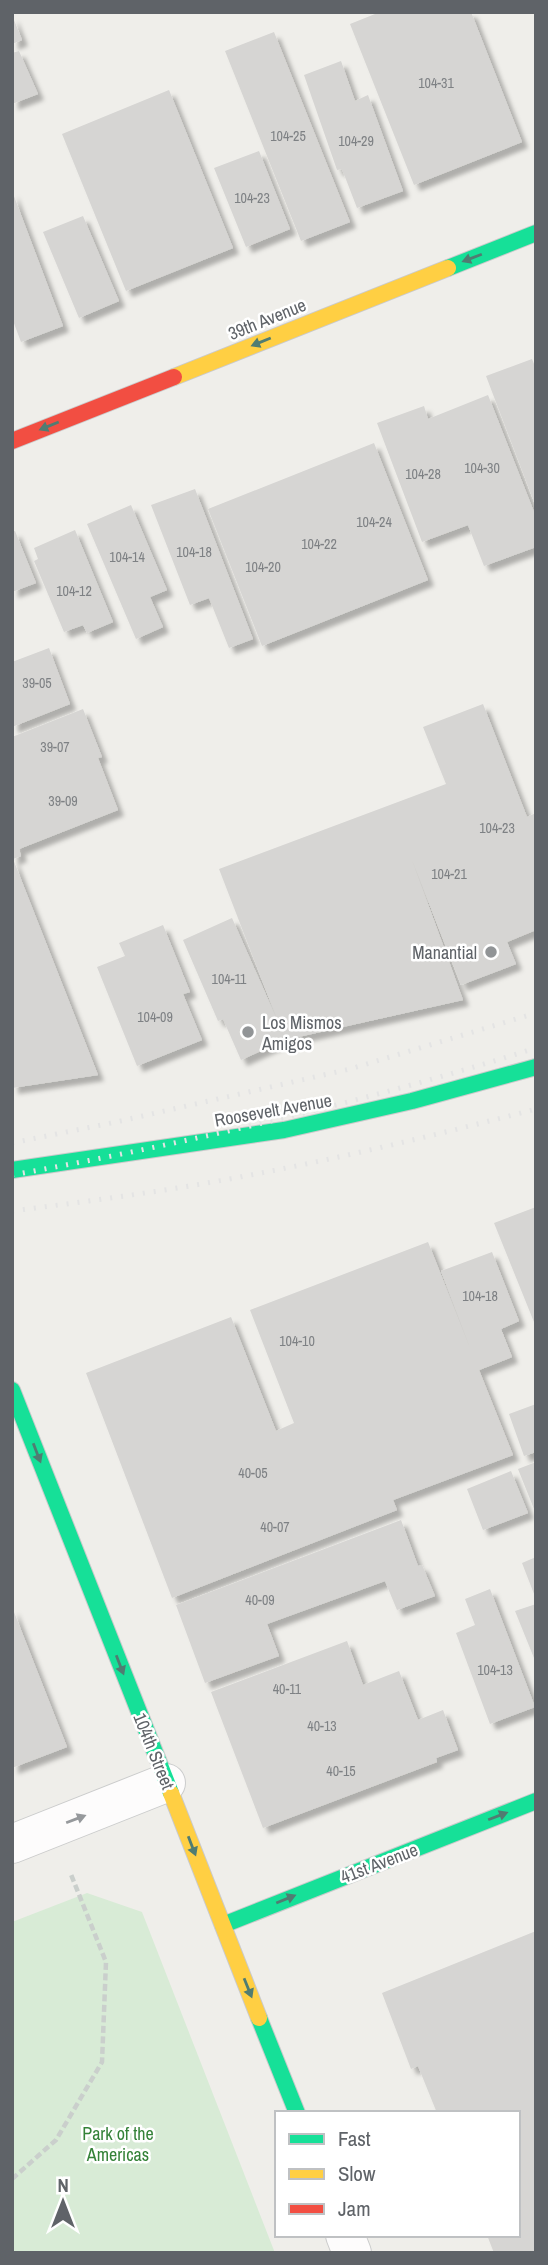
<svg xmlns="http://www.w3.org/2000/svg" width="548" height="2265" viewBox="0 0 548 2265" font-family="'Archivo Narrow',sans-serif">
<defs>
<filter id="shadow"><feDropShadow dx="6" dy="6" stdDeviation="2" flood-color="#0004"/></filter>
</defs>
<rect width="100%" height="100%" fill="#efeeea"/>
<!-- green -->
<path fill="#d8ebd6" d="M87,1893L142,1912L275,2253H12V1922Z"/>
<!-- building -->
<path fill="#d6d5d3" filter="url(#shadow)" d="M380,12H471L522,142L414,185L350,24Z
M12,15L22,40L12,44Z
M274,32L350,222L301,241L225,51Z
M19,51L38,94L12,104V53Z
M341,61L355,101L368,95L403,191L357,208L342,169L337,170L304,75Z
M169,90L233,248L126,291L62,134Z
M259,151L290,229L246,247L214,168Z
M12,191L63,326L21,342L12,318Z
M83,216L119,301L79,318L43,232Z
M532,359L536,369V507L486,376Z
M488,395L536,517V547L484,566L468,525L422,542L377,423L424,406L428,419Z
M374,443L428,580L262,646L208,509Z
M195,489L253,639L229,648L209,598L190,605L151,505Z
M131,505L167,590L150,597L163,627L136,639L87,524Z
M75,530L113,622L87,633L83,625L64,632L34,561L38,559L34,548Z
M15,531L36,583L12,592V532Z
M49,648L70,704L12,727V662Z
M483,704L527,817L536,813V930L507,942L516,964L461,985L412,860L463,1000L285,1040L241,1060L223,1019L218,1021L183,940L232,918L279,1024L219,869L446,784L423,727Z
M83,709L102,757L98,758L118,810L19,849L21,856L13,859L98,1075L12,1088V737Z
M163,925L190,992L183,994L202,1040L137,1066L97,967L125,956L119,943Z
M536,1207V1327L494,1223Z
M428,1242L470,1348L441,1271L492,1252L519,1321L501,1329L512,1357L479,1370L513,1455L393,1500L397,1510L172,1598L86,1373L231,1317L276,1431L294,1423L250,1310Z
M536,1404V1452L524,1456L509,1414Z
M536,1462V1514L518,1469Z
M511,1471L528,1513L483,1530L467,1489Z
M401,1520L418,1566L422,1565L435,1596L397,1610L385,1581L267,1624L279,1656L205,1683L176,1605Z
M536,1557V1599L522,1563Z
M490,1589L535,1707L490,1724L456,1633L475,1625L465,1599Z
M536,1604V1663L515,1611Z
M12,1607L67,1747L12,1768Z
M347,1641L363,1685L399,1671L418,1720L443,1710L458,1750L436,1758L437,1762L263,1828L211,1692Z
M536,1931V2253H494L487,2235H518V2113H437L418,2066L411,2069L382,1993Z"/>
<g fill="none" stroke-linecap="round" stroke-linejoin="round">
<defs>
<path id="street" d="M12,1844L166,1783
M345,2235L352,2253"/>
<path id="fast" d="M448,268L536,233
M12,1170L284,1130L412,1101L536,1067
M12,1390L171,1793
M223,1925L536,1801
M259,2018L297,2113"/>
<path id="slow" d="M174,377L448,268
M171,1793L259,2018"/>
<path id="jam" d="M12,441L174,377"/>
</defs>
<!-- street casing -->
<use href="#street" stroke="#cbcccc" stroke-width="40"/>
<!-- fast casing -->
<use href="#fast" stroke="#cacacb" stroke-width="18"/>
<!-- slow casing -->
<use href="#slow" stroke="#cacacb" stroke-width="18"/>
<!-- jam casing -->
<use href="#jam" stroke="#cacacb" stroke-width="18"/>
<!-- path -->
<path stroke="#cacfcc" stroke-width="4.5" stroke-dasharray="7 3.5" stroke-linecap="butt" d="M12,2179L56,2140L102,2062L106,1962L70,1872"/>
<!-- street -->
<use href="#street" stroke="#fdfcfc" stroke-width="38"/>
<!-- fast -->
<use href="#fast" stroke="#16e098" stroke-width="16"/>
<!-- slow -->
<use href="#slow" stroke="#ffcf43" stroke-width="16"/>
<!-- jam -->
<use href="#jam" stroke="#f24e42" stroke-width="16"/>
<!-- rail -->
<path stroke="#e4e4e4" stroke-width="5" stroke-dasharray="2 9" stroke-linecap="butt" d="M12,1143L116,1122L350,1069L536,1013
M12,1175C189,1143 365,1102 536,1048
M12,1211C90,1201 168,1191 245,1176C342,1158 440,1134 536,1109"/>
</g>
<!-- one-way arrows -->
<defs><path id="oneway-solid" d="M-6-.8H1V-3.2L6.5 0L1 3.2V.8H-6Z" transform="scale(1.75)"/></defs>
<g fill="#507c72">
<use href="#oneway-solid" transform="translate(472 258) rotate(159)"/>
<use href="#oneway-solid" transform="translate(261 342) rotate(158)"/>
<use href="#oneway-solid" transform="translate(49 426) rotate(158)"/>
<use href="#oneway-solid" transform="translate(37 1453) rotate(69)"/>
<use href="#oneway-solid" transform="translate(120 1665) rotate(69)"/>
<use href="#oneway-solid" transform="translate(498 1816) rotate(-21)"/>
<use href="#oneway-solid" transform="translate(192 1846) rotate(69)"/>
<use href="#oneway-solid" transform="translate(286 1899) rotate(-22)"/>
<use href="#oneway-solid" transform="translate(248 1988) rotate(68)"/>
</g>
<use fill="#96999c" href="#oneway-solid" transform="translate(76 1819) rotate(-21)"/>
<!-- markers -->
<g fill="#919496" stroke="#fff" stroke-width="2.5">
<circle cx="491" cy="952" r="7"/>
<circle cx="248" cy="1032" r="7"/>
</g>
<g text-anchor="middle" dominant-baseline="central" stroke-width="5" stroke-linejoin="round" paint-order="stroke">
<!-- number labels -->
<g font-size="14" fill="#7e8184">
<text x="436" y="83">104-31</text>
<text x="288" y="136">104-25</text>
<text x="356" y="141">104-29</text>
<text x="252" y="198">104-23</text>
<text x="482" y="468">104-30</text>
<text x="423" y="474">104-28</text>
<text x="374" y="522">104-24</text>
<text x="319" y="544">104-22</text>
<text x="194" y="552">104-18</text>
<text x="127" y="557">104-14</text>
<text x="263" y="567">104-20</text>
<text x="74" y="591">104-12</text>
<text x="37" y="683">39-05</text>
<text x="55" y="747">39-07</text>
<text x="63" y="801">39-09</text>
<text x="497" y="828">104-23</text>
<text x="449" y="874">104-21</text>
<text x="229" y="979">104-11</text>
<text x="155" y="1017">104-09</text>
<text x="480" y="1296">104-18</text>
<text x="297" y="1341">104-10</text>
<text x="253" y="1473">40-05</text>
<text x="275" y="1527">40-07</text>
<text x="260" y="1600">40-09</text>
<text x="495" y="1670">104-13</text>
<text x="287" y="1689">40-11</text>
<text x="322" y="1726">40-13</text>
<text x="341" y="1771">40-15</text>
</g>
<!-- street labels -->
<g font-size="18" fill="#5f6368" stroke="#fff">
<text transform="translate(267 319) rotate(-22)">39th Avenue</text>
<text transform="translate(273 1110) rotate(-10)">Roosevelt Avenue</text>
<text transform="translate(154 1751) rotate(68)">104th Street</text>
<text transform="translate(379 1863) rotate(-21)">41st Avenue</text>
</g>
<!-- poi labels -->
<g font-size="18" fill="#5f6368" stroke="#fff" text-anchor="end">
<text x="477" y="952">Manantial</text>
<text x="262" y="1022" text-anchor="start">Los Mismos<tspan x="262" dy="21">Amigos</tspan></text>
</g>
<!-- park labels -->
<g font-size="18" fill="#348238" stroke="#fff">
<text x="118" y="2133">Park of the<tspan x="118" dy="21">Americas</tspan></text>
</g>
</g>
<!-- border -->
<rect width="548" height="2265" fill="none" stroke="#5f6368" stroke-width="28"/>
<!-- legend -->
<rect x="275" y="2111" width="245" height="126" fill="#ffffff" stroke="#bfc1c3" stroke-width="2"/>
<rect x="289" y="2134" width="35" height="10" fill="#16e098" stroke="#bfc1c3" stroke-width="2"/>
<text x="338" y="2146" font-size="21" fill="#5f6368">Fast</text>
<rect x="289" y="2169" width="35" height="10" fill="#ffcf43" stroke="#bfc1c3" stroke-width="2"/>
<text x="338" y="2181" font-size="21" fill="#5f6368">Slow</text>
<rect x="289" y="2204" width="35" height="10" fill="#f24e42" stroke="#bfc1c3" stroke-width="2"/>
<text x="338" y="2216" font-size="21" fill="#5f6368">Jam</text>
<!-- north arrow -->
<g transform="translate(63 2202)" stroke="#ffffff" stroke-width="5" paint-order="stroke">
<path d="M0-5L12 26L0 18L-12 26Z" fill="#5f6368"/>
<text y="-10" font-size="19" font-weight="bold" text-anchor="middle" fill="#5f6368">N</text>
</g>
</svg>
